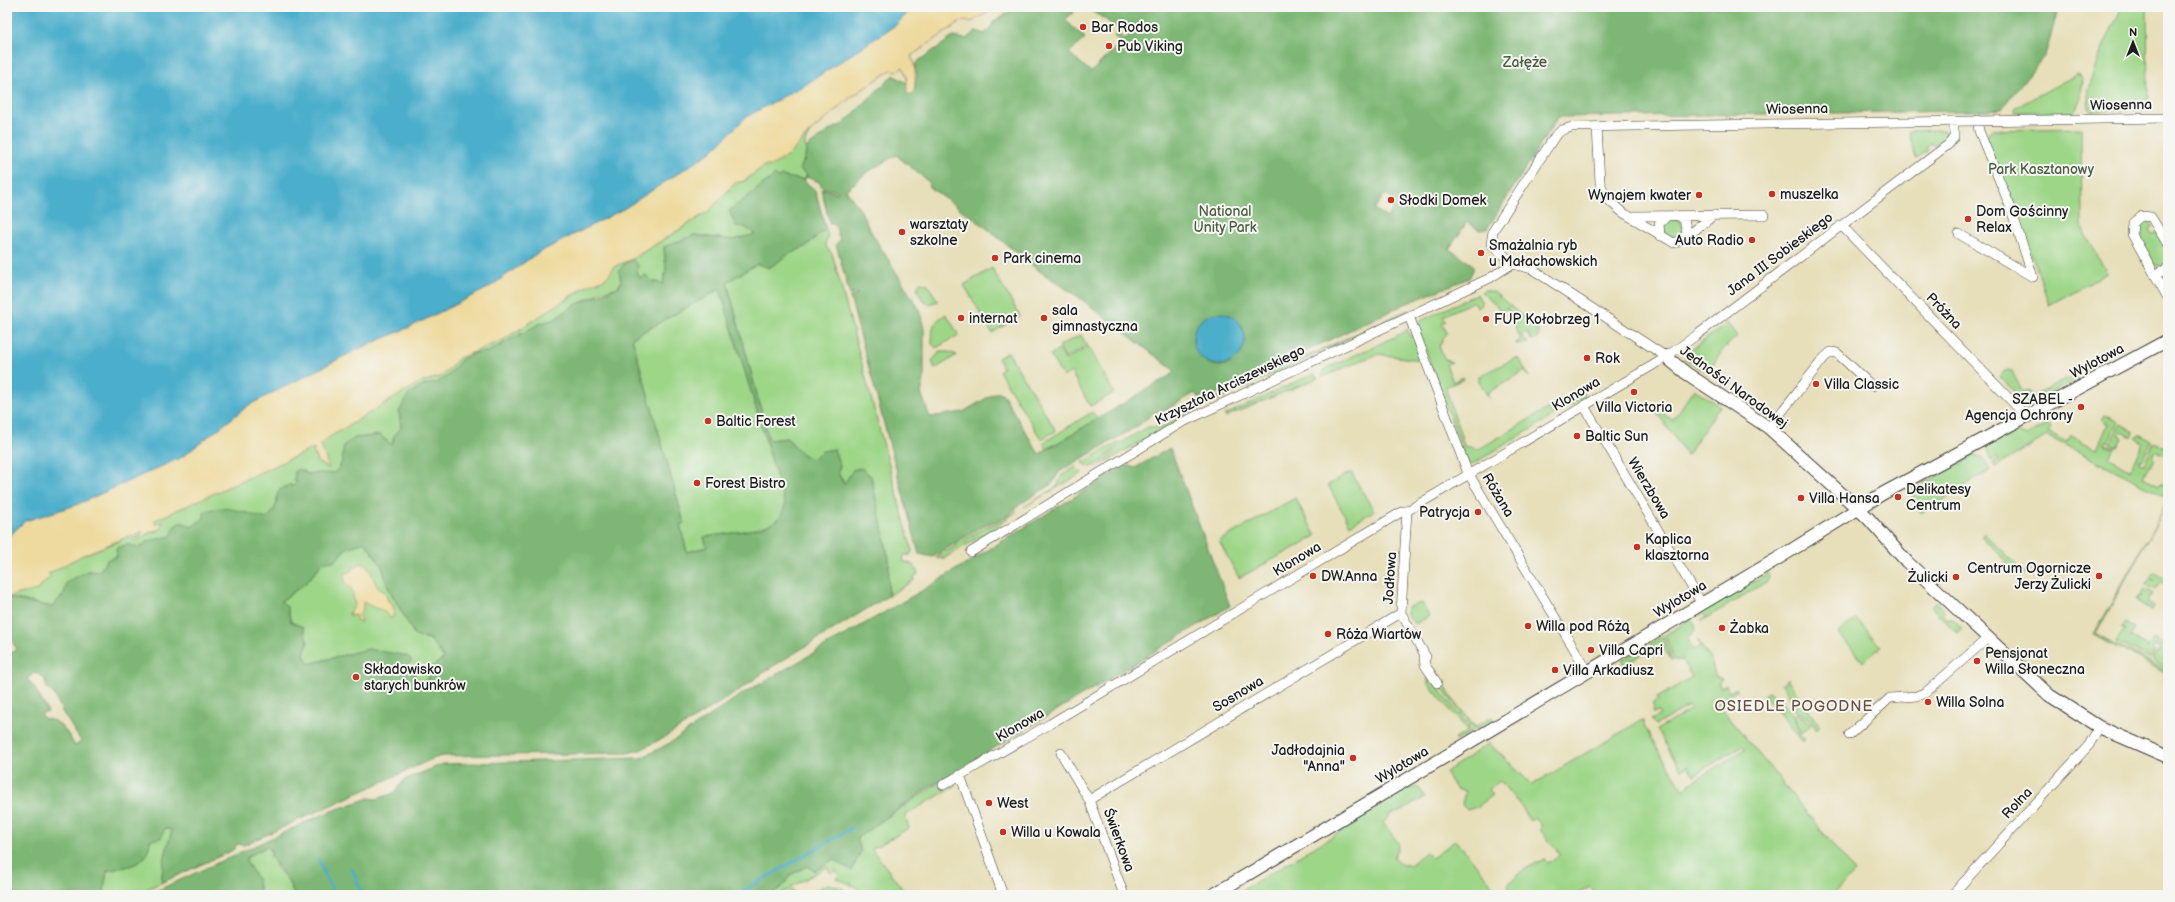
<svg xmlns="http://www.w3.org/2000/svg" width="2175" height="902" viewBox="0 0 2175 902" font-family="'Balsamiq Sans',sans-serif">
<rect width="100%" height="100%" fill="#f6f6f2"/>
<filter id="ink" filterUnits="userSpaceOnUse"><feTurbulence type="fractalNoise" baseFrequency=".025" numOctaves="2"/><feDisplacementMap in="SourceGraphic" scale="8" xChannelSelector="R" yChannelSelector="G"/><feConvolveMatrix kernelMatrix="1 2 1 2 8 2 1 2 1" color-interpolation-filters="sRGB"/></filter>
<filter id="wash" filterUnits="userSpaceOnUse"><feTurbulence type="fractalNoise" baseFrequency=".012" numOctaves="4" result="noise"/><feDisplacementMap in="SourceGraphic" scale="16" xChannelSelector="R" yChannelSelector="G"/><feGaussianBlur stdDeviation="0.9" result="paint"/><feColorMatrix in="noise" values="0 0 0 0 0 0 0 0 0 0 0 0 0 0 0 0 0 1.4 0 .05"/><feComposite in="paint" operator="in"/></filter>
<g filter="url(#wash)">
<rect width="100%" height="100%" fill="#e7dfba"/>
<!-- green -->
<path fill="#9ed688" stroke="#5d7952" d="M2122,7H2147L2148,110L2091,111C2078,92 2113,27 2122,7Z
M2076,75L2080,76L2083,81L2080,100L2074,112H2014L2015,108Z
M2081,128L2082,228L2107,273L2049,305L2038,272L1984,139L1992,130Z
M1943,130L1947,133L1944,138L1934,146L1932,143L1926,147L1928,150L1916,159L1908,131Z
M811,131L805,142L806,155L799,169L807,175L804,181L781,176L745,227L755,234L733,240L694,235L664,247L666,269L663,284L640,278L637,272L620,277L621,282L618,287L604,291L573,306L553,320L541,323L488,352L475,353L461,360L448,376L436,383L424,385L399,412L401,428L394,436L392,446L380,435H376L344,446L342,462L336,472C327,475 318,472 308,474L303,470L297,482L292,487L291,484L278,491C276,504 278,508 266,519L204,518L193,527L181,522L171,536L149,541L139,548L107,560L99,572L87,571L67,582L64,594L52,607L8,597C14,593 19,595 26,592C35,589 43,582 51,577L48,574L83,555L120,541L125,537L132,536L138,538L135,534L143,531L140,539L150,532L158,531L161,522L156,525L153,521L155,520L314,448L316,450L313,451L317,461L328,468L321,445L328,438L419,383L442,376L459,358L503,340L520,330L548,310L579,292L613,267L632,259L693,221L709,211L735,183L744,181L764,166H770Z
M1663 229a10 10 0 1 1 20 0a10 10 0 1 1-20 0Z
M2140,220H2148L2153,226L2149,229L2152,234L2156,233L2168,250V264L2161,267L2153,264L2135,229Z
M826,229L828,238L825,243L827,249L832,253L912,550L910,555H904L903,561L914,565L918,574L913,578L914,580L888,596L889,560L871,476L861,468L853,470L845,484L838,473L840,466L823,451L811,459L802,454L787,438L769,440L727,282L757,264L769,267L789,254L805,247Z
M992,268L1020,316L992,333L964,285Z
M920,283L927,284L938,301L929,304L923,301L917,289Z
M720,289L785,504C784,511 780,518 774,522C760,531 721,534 704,538L707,547L687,552L680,524L684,523L632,338Z
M1485,290L1494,292L1538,330L1539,336L1533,340L1530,339L1527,332L1521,335L1528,343L1516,344V342L1521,340L1507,308L1500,311L1496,304L1481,292Z
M1477,294L1481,301V305L1477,307L1474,301L1443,316L1446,321L1442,323L1447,333L1439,346L1445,360L1452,362L1446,364L1453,382L1463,377L1464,379L1445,387L1462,439L1459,441L1416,323Z
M1408,310V311L1218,400L1213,399L1242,388L1279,367L1290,364Z
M946,314L959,335L936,348L932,344C933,327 931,323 946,314Z
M1727,323L1737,336L1721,352L1708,373L1685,359L1686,354Z
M1407,329L1410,337L1414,335L1421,355L1418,357L1419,360L1377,354L1322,377L1323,370L1403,333Z
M1081,335L1087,346L1065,358L1059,346Z
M1089,347L1114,393L1090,406L1071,372L1063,377L1050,355L1059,350L1065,360Z
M940,352H949L957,355L935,369L932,361Z
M1008,352L1056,431L1041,439L999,371L1003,368L998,358Z
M1516,358L1520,360L1529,377L1525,371L1487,393L1490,400L1479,381V376Z
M2004,371L2012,372L2023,392L2029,390L2035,401L2025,403L2000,377Z
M1313,374L1318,378L1225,417V415Z
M2076,374L2079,378L2037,400L2034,396Z
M1694,389L1720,406L1687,455L1655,410L1658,406L1665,412L1664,415L1673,420Z
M1579,390H1582L1585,397L1471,465L1468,464L1459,442L1463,441L1464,446L1479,449Z
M1204,403L1203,406L1095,468L1103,463L1122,442L1148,427H1162Z
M1092,412L1098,419L1047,449L1043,443Z
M2105,415L2118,422L2108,442L2106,441L2105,444L2114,447L2109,458L2130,470L2143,442L2136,438L2139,434L2152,441L2142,460H2139V463L2144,465L2154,442L2168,448L2166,455L2156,451L2153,458L2155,460L2151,467L2149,466L2143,477L2159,485L2160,483L2165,486L2168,481V497L2047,436L1995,467L1993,463L1999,459L1997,456L1991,460L1986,447L2014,431L2026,436L2048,424L2051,428L2048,432L2067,442L2071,435L2081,441V443L2097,449L2108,424L2102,420Z
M2121,424L2134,432L2132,437L2122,432L2118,436L2122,438L2117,447L2110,443Z
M1121,441L1102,461L1091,467L1082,463Z
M1973,454L1983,460L1990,470L1921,513L1910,490L1968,459Z
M1076,467L1082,473L1024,507L1057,487L1062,475Z
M1351,472L1374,511L1350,525L1328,485Z
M1295,498L1316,536L1239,578L1219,541Z
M2168,501L2096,634L2168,672V675L2094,635Z
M1017,511L998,526L943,559L936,558L989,525L995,524Z
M1984,532L2024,572L2030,565L2031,568L2023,575L2020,574L1981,536Z
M365,542L382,566L388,587L415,636L430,639L444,658L431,668L428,679L423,682C415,678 409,674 407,665L380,652L368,649L308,664L304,654L308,642L303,628L291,622L287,607L281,601L307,582L323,562L335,561L346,548Z
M2153,572L2168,581L2166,585L2160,582L2155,590L2146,585L2149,579L2154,580L2150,577Z
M1768,573L1769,578L1766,582L1703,620H1701L1706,617L1704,614L1698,616L1702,612Z
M2144,589L2153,594L2148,602L2154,606L2152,610L2136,601L2139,596L2143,598L2140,595Z
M1936,602L1945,611L1942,614L1948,620L1951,618L1962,628L1957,633L1931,607Z
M1422,603L1429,616L1417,623H1413L1407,614V607Z
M1856,618L1881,647L1863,662L1838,633Z
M1691,619C1699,627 1694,633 1686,638L1694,650L1700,646L1698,640L1712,663L1715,676L1722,679L1718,682L1721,688L1726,685L1730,692L1735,688L1737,690L1718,704L1855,872L1832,895H1596L1590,887L1576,895H1515L1508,886C1514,873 1532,866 1544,859L1548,863L1560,854L1541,831V824L1535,817L1530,821L1525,814L1524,810L1500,781L1489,789L1493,795L1477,807L1467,810L1462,805L1465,791L1456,789L1446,772L1489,743L1532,785L1640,721H1644V726L1683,790L1690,785L1689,784L1745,749L1742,746L1694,775L1688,766L1681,770L1657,730L1691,709L1689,706L1656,725L1651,720L1660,715L1658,711L1653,713L1654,703L1658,700L1657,698L1692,677L1682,660H1674L1665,635Z
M2125,622L2134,627L2130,636L2148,646L2147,649L2153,639L2159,642L2156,648L2154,646L2152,650L2154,651L2150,659L2117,642L2125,630L2121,628Z
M1663,636L1672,661L1660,643L1623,665L1622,660Z
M2161,643L2168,647L2164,655L2168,657V670L2152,660L2156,652L2159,653L2160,650L2158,649Z
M1436,670L1452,698L1475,727L1492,717L1493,720L1476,730L1472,728L1438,682L1433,671Z
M1428,677L1436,684L1472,732L1456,741L1455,739L1468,731L1428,684Z
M1787,679L1820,727L1817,730L1808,718L1794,710L1789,695L1781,683L1783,685Z
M1770,691C1776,700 1786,705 1790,711C1796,720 1797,731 1805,740L1803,742L1764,695Z
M1795,713L1804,718L1811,725L1802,733L1795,719Z
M951,775L955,786L905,815L909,828L872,849L907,895H865L853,885L851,887V882L849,884L836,878L839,876L835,870L831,873L827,867L791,887L794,892L793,895L788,890L778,895H770L783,886L790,875L807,866L815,871L834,859L856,838Z
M1417,786L1425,797L1402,811L1390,814L1383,823L1399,844L1394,858L1402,865H1410L1426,852L1432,858L1456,840L1499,893L1497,895H1234L1353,824L1352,822L1387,802L1391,797L1393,800L1399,796L1397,793Z
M165,828L172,830L164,860L161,883L133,895H103L107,871C130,865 148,867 150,840Z
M268,846L277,868L288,880L294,895H261L257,879L246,861L247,857Z
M828,884L843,888L847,893L845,895H837L831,890L823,895H807Z"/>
<!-- forest -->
<path fill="#7eb774" stroke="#4d6a48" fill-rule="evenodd" d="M1017,7H1079L1065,20L1085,38L1069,53L1091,72L1120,43L1114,36L1117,33L1125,40L1132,31L1122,22L1116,28L1105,19L1084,7H2059L2045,55L2002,109L1973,111L1558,117L1487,229L1479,230L1467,222L1449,249L1473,265V270L1469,278L1405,304L1201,401L1195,393L1167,409L1152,414L1139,425L1059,472L1052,484L1020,504C1013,513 999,522 988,523L933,557L919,554L850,297L857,295L856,293L850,295L836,244L840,240L835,225L830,224L821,189L837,193L838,191L823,188L819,182L806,177L804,181L815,190L826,229L805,247L789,254L769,268L757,264L727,282L769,440L787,438L802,454L811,459L823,451L834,449L840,466L838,473L844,484L853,470L861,468L871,476L889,560L888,596L767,670L738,691L665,737L640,750L627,753L442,756L432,759L244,845L237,844L233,850L161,883L164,860L172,830L165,828L161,838L150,840C148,867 130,865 107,871L103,895H7V648L11,653L17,649L7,635V598L52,607L64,594L67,582L87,571L99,572L107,560L117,557L116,548L130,544L139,548L149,541L171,536L175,526L181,522L192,527L204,518V513C220,501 249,514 266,519C278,508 276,504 278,491L290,484L292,487L297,482L294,480L295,471L299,469L308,474C318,472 327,475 336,472L342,462L344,445L355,438L380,435L392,445L394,436L401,428L399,412L409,394L424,385L436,383L448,376L461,360L475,353L488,352L541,323L553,320L573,306L618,287L621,282L619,271L625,263L633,260L638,265L637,272L640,278L646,275L652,281L663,284L666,269L664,247L694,235L733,240L755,234L745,227L736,226L729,211L775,175L778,178L781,176L804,180L807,175L799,169L804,161L807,147L830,130L843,124L893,75L907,83L908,88L915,89C914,83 917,80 917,75C917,70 913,67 917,62L953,37L966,39L977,31L984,34L990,29L994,21ZM896,155L930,183L928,186L984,226L1038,270L1080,298L1176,372L1039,454L1002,393H995L963,412L930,417L921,393L924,379V329L919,309L868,227L861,211L846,190L866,173ZM1385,194L1397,203L1387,218L1374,209ZM720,289L785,504C784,511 780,518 774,522C760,531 721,534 704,537L707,547L687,552L680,525L684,523L632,338ZM1220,313C1272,323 1230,390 1201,357C1191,346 1191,324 1206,317C1210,315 1216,314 1220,313ZM365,542L382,566L388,587L415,636L430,639L444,658L430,668L428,679L423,682L415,678L414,671L408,670L407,665L412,661L408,656L368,649L309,664L304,654L308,642L303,627L291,622L287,607L281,601L307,582L323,562L335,561L346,548ZM35,672L44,678L47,688L54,694L63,713L81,741L75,746C70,737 65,728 56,722C51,719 46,720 41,716L44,712H48L33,685L27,679Z
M1170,448L1230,606L928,788L857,838L861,851L852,871L834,859L815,871L807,866L790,875L783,886L770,895H294L288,880L271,857V850L267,846L247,857L246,861L257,879L261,895H152L154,892L326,813L369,798L377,799L394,793L404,780L443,764L641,758L670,743L739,696L923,590L1126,465L1135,468Z"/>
<!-- sand -->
<path fill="#eeda9e" stroke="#857b5d" d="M914,7H997L971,22L962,21L911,56C917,69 915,80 914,94H907V79L903,67L898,71L891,70L850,98L807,135L790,154L780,161L770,166H764L744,181L735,183L709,211L632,259L613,267C608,282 596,281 585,287L503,340L459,358L442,376L419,383L328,438L321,445L329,468L317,462L316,455L313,453V451L316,450L314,448L155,520L154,521L156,525L163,522L161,529L150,532L139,539L143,531L135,534L137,542L133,540L134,536H129L83,555L48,574L51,577L40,585L39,589C28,594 18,592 7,598V538L25,521L76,505L182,457L249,405L356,350L410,327L488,288L536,254L625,208L712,151L746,117L808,83L897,24Z
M359,563L367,565L378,588L385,592L388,601L391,602L394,609L393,617L390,618C384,608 372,608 363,602V609L359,615L361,622L357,621L355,615L350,616L349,613L355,606L352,589L345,583L344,574L351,571L353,566L355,568L358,566Z"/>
<!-- water -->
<path fill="#4caecb" stroke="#346574" d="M7,7H914L897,24L808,83L746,117L712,151L625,208L536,254L488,288L410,327L356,350L249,405L182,457L76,505L25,521L7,538Z
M1193 339a26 26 0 1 1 52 0a26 26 0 1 1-52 0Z"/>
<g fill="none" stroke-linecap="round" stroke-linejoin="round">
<!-- stream -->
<path stroke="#4caecb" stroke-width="3" d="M318,859L334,895
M352,869L363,895
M736,895L852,828"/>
</g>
</g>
<g filter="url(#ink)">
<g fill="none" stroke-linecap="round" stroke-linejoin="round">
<defs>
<path id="minor" d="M1597,127L1600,182L1605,197L1622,212L1674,243L1683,239L1687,231L1684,220L1679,216
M1630,216L1764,215
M1841,225L2026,416
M1959,234L2033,277L2010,206L1979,131L1977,120
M1660,236L1659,224L1667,216
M1685,238L1714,215
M2168,245L2151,217L2141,216L2133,223L2132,234L2168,298
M2155,275L2168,268
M1409,316L1467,471L1588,672
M1665,356L1532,269L1512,264L1504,255L1491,244L1493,231L1555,136L1562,130L1572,127L2168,118
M1584,406L1702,604
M1769,428L1824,358L1831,352L1837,353L1872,386
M1407,511L1401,613L1426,657L1424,658L1425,665L1437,683
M971,552L1181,423L1490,278L1512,264
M1849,735L1890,698L1917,696L1925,693L1988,638
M1061,753L1089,800L1124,895
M960,775L1003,895
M943,785L1050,724L1403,511H1407L1660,361L1697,335L1949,144L1954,137V121
M1089,800L1401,613
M1952,895L2089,745L2099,727"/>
<path id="tertiary" d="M1665,356L1686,373L1769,428L1867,517L1907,562L2049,695L2099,727L2168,757
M1213,895L1777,559L1882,494L2168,340"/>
</defs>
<!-- minor casing -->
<use href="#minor" stroke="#3a3934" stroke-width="10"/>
<!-- tertiary casing -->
<use href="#tertiary" stroke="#3a3934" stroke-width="14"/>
<!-- minor -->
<use href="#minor" stroke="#fff" stroke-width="9"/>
<!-- tertiary -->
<use href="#tertiary" stroke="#fff" stroke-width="12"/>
</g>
</g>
<!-- markers -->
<g fill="#c8321e" stroke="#f6f6f2" stroke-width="1.5">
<circle cx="1083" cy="27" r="4"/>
<circle cx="1109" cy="46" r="4"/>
<circle cx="1772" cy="194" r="4"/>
<circle cx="1699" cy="195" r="4"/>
<circle cx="1391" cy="200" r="4"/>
<circle cx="1968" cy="219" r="4"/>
<circle cx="902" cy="232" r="4"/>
<circle cx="1752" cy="240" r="4"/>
<circle cx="1481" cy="253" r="4"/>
<circle cx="995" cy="258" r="4"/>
<circle cx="961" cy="318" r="4"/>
<circle cx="1044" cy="318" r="4"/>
<circle cx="1486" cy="319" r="4"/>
<circle cx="1587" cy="358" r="4"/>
<circle cx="1816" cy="384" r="4"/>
<circle cx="1634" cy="392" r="4"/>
<circle cx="2081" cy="407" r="4"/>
<circle cx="708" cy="421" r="4"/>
<circle cx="1577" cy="436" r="4"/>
<circle cx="697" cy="483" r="4"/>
<circle cx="1898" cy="497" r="4"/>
<circle cx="1801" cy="498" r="4"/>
<circle cx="1478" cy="512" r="4"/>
<circle cx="1637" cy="547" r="4"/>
<circle cx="1313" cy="576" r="4"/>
<circle cx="2099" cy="576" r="4"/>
<circle cx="1956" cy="577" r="4"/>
<circle cx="1528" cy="626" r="4"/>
<circle cx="1722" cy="628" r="4"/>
<circle cx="1328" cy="634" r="4"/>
<circle cx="1591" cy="650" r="4"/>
<circle cx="1977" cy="661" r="4"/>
<circle cx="1555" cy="670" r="4"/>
<circle cx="356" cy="677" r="4"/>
<circle cx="1928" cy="702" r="4"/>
<circle cx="1353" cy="758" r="4"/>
<circle cx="989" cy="803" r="4"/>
<circle cx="1003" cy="832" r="4"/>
</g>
<g text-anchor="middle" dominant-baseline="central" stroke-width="4" stroke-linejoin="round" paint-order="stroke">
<!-- poi labels -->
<g font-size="14" fill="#1c1c1c" stroke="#f6f6f2" text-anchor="start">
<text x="1091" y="27">Bar Rodos</text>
<text x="1117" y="46">Pub Viking</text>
<text x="1780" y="194">muszelka</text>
<text x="1691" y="195" text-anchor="end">Wynajem kwater</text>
<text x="1399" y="200">Słodki Domek</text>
<text x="1976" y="211">Dom Gościnny<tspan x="1976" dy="16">Relax</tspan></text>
<text x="910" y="224">warsztaty<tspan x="910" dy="16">szkolne</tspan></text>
<text x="1744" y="240" text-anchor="end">Auto Radio</text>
<text x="1489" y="245">Smażalnia ryb<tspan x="1489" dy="16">u Małachowskich</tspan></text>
<text x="1003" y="258">Park cinema</text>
<text x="1052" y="310">sala<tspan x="1052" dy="16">gimnastyczna</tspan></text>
<text x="969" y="318">internat</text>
<text x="1494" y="319">FUP Kołobrzeg 1</text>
<text x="1595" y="358">Rok</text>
<text x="1824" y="384">Villa Classic</text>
<text x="2073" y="399" text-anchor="end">SZABEL -<tspan x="2073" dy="16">Agencja Ochrony</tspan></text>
<text x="1634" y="407" text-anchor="middle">Villa Victoria</text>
<text x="716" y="421">Baltic Forest</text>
<text x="1585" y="436">Baltic Sun</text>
<text x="705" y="483">Forest Bistro</text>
<text x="1906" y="489">Delikatesy<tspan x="1906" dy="16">Centrum</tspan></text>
<text x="1809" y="498">Villa Hansa</text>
<text x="1470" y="512" text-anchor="end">Patrycja</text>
<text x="1645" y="539">Kaplica<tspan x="1645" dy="16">klasztorna</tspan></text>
<text x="2091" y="568" text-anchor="end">Centrum Ogornicze<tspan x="2091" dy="16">Jerzy Żulicki</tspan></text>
<text x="1321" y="576">DW.Anna</text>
<text x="1948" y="577" text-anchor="end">Żulicki</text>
<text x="1536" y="626">Willa pod Różą</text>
<text x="1730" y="628">Żabka</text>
<text x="1336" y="634">Róża Wiartów</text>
<text x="1599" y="650">Villa Capri</text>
<text x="1985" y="653">Pensjonat<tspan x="1985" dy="16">Willa Słoneczna</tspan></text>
<text x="364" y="669">Składowisko<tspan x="364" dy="16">starych bunkrów</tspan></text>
<text x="1563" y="670">Villa Arkadiusz</text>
<text x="1936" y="702">Willa Solna</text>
<text x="1345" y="750" text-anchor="end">Jadłodajnia<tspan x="1345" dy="16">"Anna"</tspan></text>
<text x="997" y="803">West</text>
<text x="1011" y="832">Willa u Kowala</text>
</g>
<!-- park labels -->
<g font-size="14" fill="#4a5d42" stroke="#f6f6f2">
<text x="1525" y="62">Załęże</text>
<text x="2041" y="169">Park Kasztanowy</text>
<text x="1225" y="211">National<tspan x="1225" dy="16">Unity Park</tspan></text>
</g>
<!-- street labels -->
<g font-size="14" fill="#1c1c1c" stroke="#f6f6f2">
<text transform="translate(2121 105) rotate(-1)">Wiosenna</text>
<text transform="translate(1797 109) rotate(-1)">Wiosenna</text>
<text transform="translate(1780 254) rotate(-37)">Jana III Sobieskiego</text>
<text transform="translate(1944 311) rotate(46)">Próżna</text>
<text transform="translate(2097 361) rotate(-28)">Wylotowa</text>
<text transform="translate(1230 385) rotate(-26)">Krzysztofa Arciszewskiego</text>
<text transform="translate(1734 387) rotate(36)">Jedności Narodowej</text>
<text transform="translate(1576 394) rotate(-31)">Klonowa</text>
<text transform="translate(1649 488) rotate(59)">Wierzbowa</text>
<text transform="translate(1498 495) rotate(59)">Różana</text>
<text transform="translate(1297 559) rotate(-31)">Klonowa</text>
<text transform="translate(1390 578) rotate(-86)">Jodłowa</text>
<text transform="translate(1680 599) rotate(-31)">Wylotowa</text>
<text transform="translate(1238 694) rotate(-31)">Sosnowa</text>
<text transform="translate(1020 725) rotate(-30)">Klonowa</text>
<text transform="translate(1402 765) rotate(-31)">Wylotowa</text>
<text transform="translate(2017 803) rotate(-47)">Rolna</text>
<text transform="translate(1119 840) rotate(70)">Świerkowa</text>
</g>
<!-- neighbourhood labels -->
<g font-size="15" letter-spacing="1" fill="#6a4f42" stroke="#f6f6f2">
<text x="1794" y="706">OSIEDLE POGODNE</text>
</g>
</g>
<!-- margin -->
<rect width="2175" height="902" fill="none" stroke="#f6f6f2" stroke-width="24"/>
<!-- north arrow -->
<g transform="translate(2133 42)" stroke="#f6f6f2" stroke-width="3" paint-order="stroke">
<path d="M0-3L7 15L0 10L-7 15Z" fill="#1c1c1c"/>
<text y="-6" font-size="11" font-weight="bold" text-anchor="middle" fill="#1c1c1c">N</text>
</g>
</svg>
